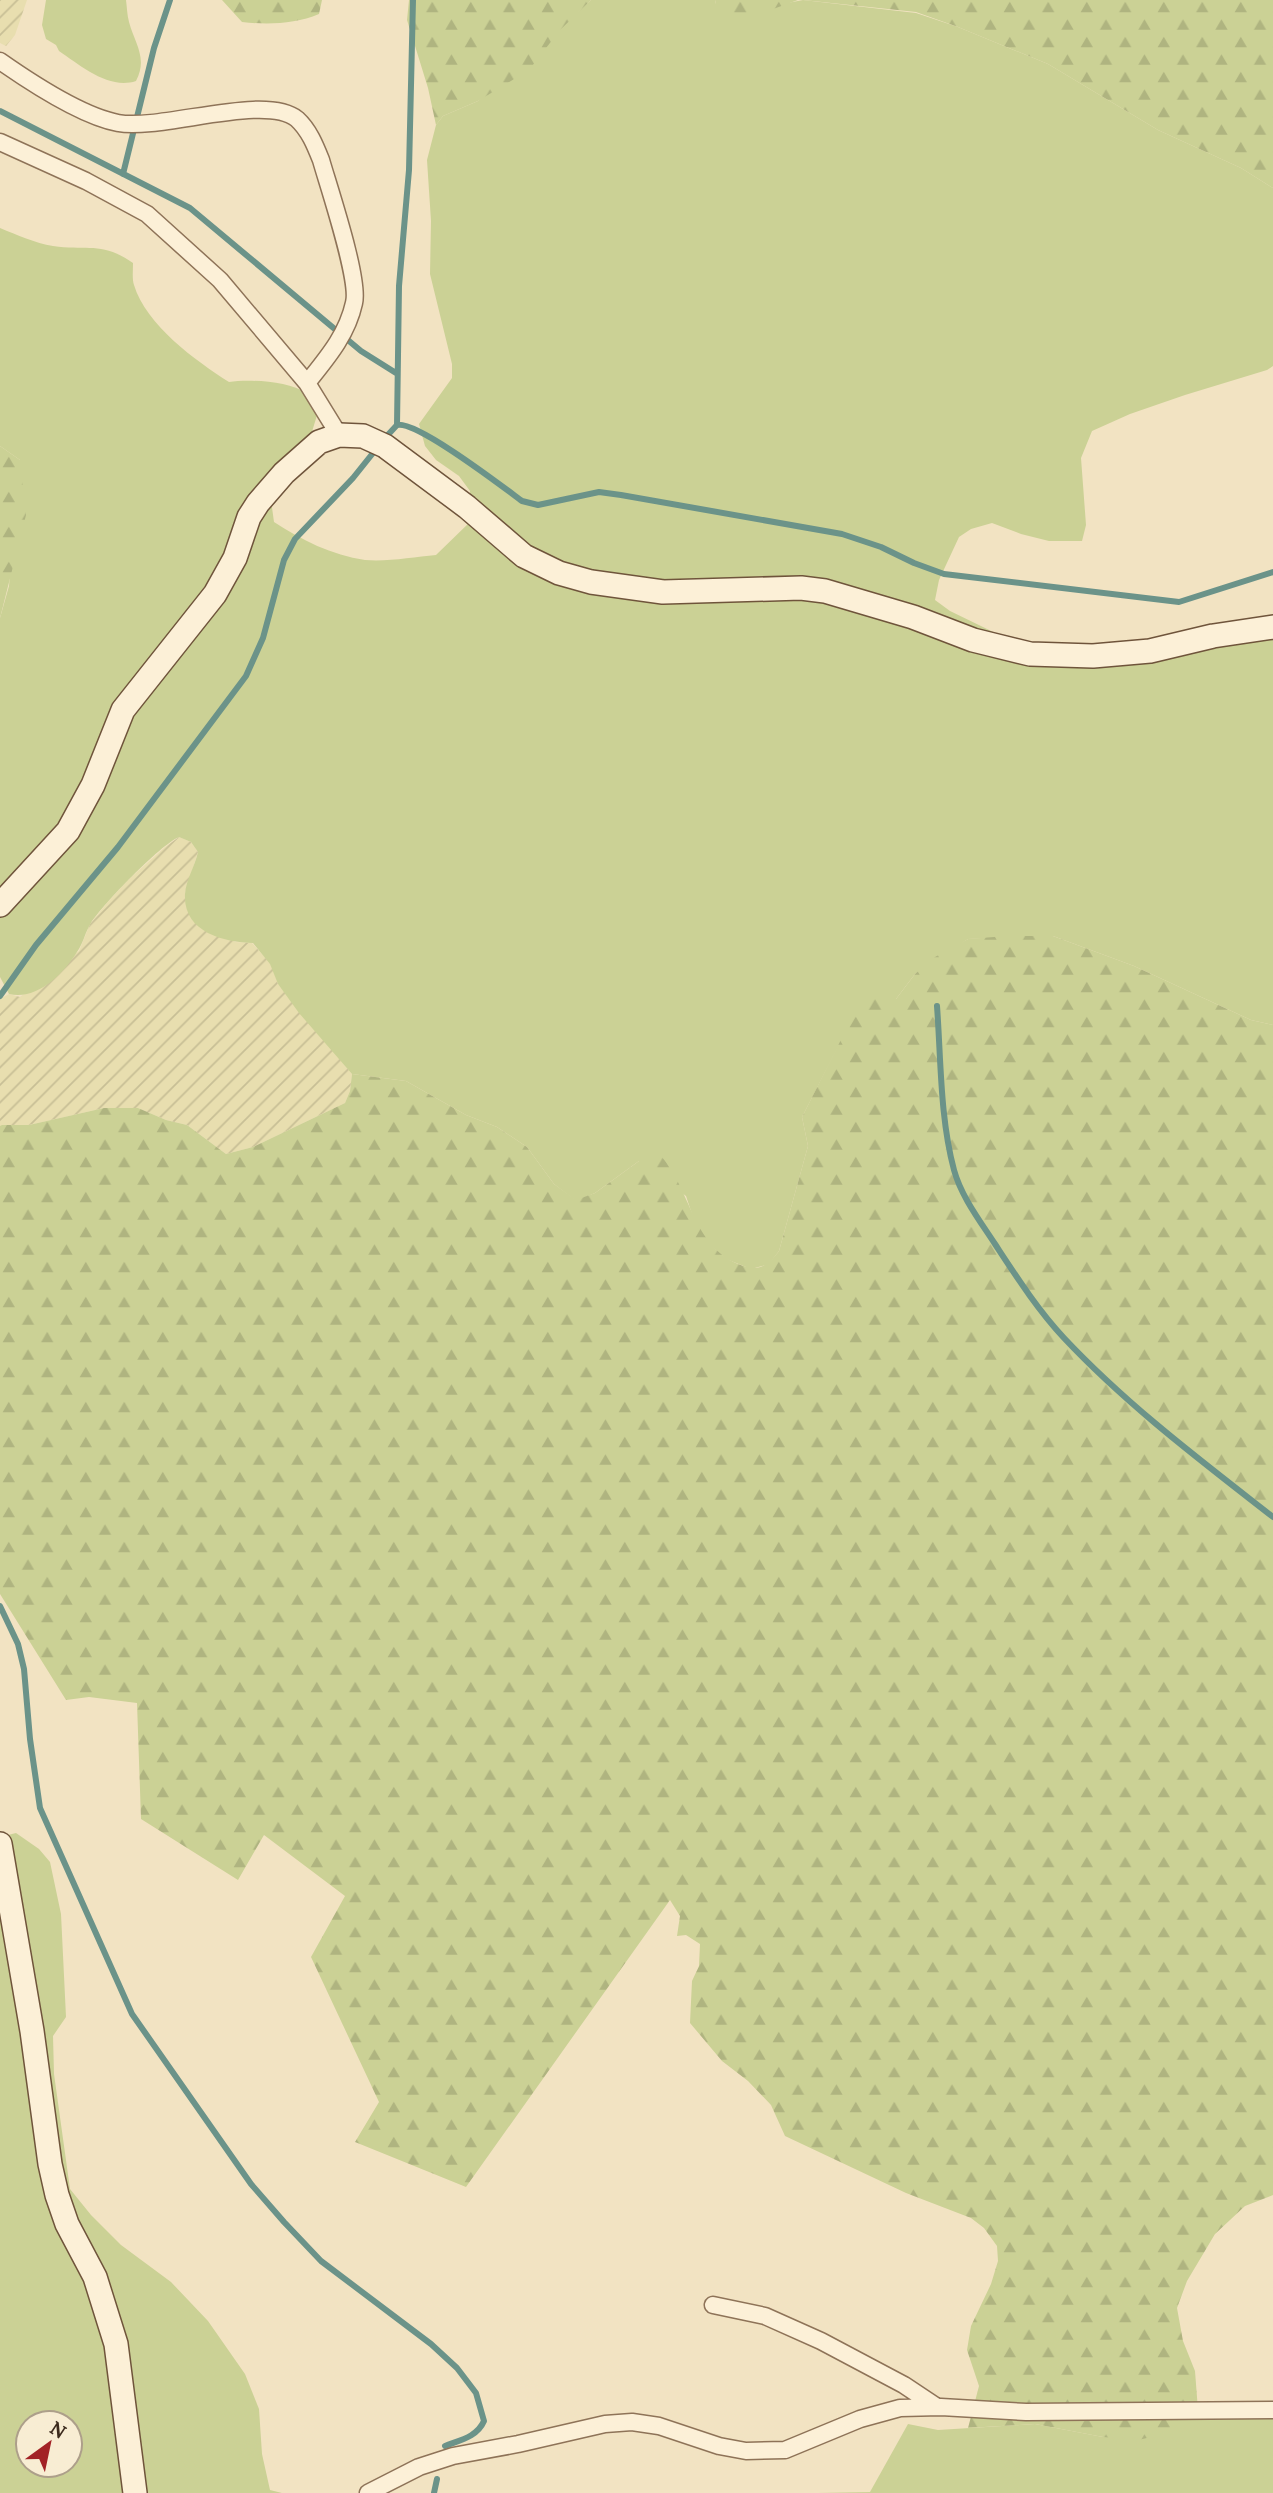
<svg xmlns="http://www.w3.org/2000/svg" width="1273" height="2493" viewBox="0 0 1273 2493" font-family="Lora,serif">
<defs>
<pattern id="farmland-furrows" width="10" height="10" patternUnits="userSpaceOnUse" patternTransform="scale(1.75)"><rect width="10" height="10" fill="#e8deaf"/><path d="M-1 1l2-2M0 10L10 0M9 11l2-2" fill="none" stroke="#c8bf96"/></pattern>
<pattern id="forest-firs" width="22" height="20" patternUnits="userSpaceOnUse" patternTransform="scale(1.75)"><rect width="22" height="20" fill="#cbd195"/><path d="M5 1l3.5 6h-7zM16 11l3.5 6h-7z" fill="#afb480"/></pattern>
</defs>
<rect width="100%" height="100%" fill="#f2e3c2"/>
<!-- farmland -->
<path fill="url(#farmland-furrows)" d="M0,0H27L15,35L6,46L0,43Z
M179,837L191,842L198,852L185,893L235,942L252,943L271,964L278,984L352,1074L350,1091L345,1103L253,1147L226,1154L187,1125L166,1120L138,1108H104L29,1125L0,1126V999L9,994L20,997L79,951L90,924L107,903L128,880L165,847Z"/>
<!-- green -->
<path fill="#cbd195" fill-rule="evenodd" d="M46,0H126C127,7 127,15 129,22C135,44 148,58 136,81C109,90 81,66 59,51L56,45L46,39L42,25Z
M591,0H716L715,4H782L803,0L916,13L958,27L1048,64L1158,130L1241,168L1273,188V366L1267,370L1185,395L1130,414L1092,431L1081,458L1086,525L1082,541H1049L1021,534L992,523L971,529L959,537L939,580L935,600L950,611L1026,648L1084,654L1273,620V1025L1251,1020L1134,966L1053,936L968,939L915,974L896,999L839,1045L802,1117L808,1146L779,1251L769,1264L751,1269L726,1259L708,1243L694,1220L686,1196L639,1161L595,1193L576,1201L554,1184L527,1147L497,1127L466,1115L406,1081L352,1074L299,1013L278,984L270,964L253,943C223,942 183,932 185,894C186,880 195,866 198,852L191,842L179,837C160,845 103,904 91,923C85,932 83,944 77,952C62,975 38,1000 9,994L0,977V618L9,586L20,460L0,446V228C17,235 35,243 53,246C88,251 101,241 133,263C133,270 132,279 134,285C146,325 196,361 229,382C249,379 289,381 306,393C312,397 314,406 318,412L307,448L270,493L274,522C301,540 332,555 365,560C387,562 414,557 436,555L471,521L470,491L459,476L436,460L425,446L419,424L452,378V364L430,274L431,221L427,160L436,125L443,116L478,101Z
M16,1833L39,1849L50,1862L61,1914L66,2017L53,2036L54,2074L70,2189L91,2215L121,2245L171,2282L208,2321L245,2374L259,2409L262,2454L270,2490L282,2493H0V1837ZM28,2423H70V2465H28Z
M1195,2412L1273,2416V2493H818L870,2492L908,2424L938,2430L1035,2424L1103,2437Z"/>
<!-- forest -->
<path fill="url(#forest-firs)" d="M222,0H322L319,14C295,24 268,25 242,22Z
M409,0H591L560,30L529,70L478,101L443,116L436,125L428,88L407,20Z
M716,0H798L740,21L715,4Z
M803,0H1273V188L1241,168L1158,130L1048,64L958,27L916,12Z
M0,446L20,460L26,515L0,618Z
M1007,936H1053L1134,966L1251,1020L1273,1025V2195L1245,2206L1215,2234L1187,2281L1177,2308L1183,2341L1195,2371L1198,2410L1178,2431L1138,2440L1103,2437L1035,2424L968,2428L979,2386L967,2350L971,2326L991,2284L998,2261L997,2246L984,2228L971,2218L906,2193L785,2136L771,2105L748,2081L722,2061L690,2023L692,1981L699,1966L700,1944L686,1935L677,1936L680,1916L670,1900L466,2187L355,2142L379,2102L311,1957L345,1896L264,1835L238,1880L141,1819L137,1703L89,1697L66,1700L0,1594V1126L2,1125H29L104,1108H138L166,1120L187,1125L226,1154L253,1147L345,1103L350,1091L352,1074L406,1081L466,1115L497,1127L527,1147L554,1184L576,1200L595,1193L639,1161L660,1155C691,1189 692,1245 738,1264C758,1272 767,1267 779,1251L808,1146L802,1117L859,1004C871,997 882,994 896,999L915,974L935,957L968,939Z"/>
<g fill="none" stroke-linecap="round" stroke-linejoin="round">
<!-- stream -->
<path stroke="#6b9389" stroke-width="6" d="M0,111L190,208L361,351L396,373
M123,174L154,48L170,0
M397,425C416,420 503,487 522,501L538,505L599,492L621,495L842,534L881,547L914,563L944,574L1179,602L1273,572
M385,438L397,425L399,286L409,170L413,0
M0,996L36,945L118,847L246,676L263,638L284,560L295,539L353,478L377,448
M937,1006C941,1060 940,1118 954,1170C961,1196 980,1221 995,1244C1016,1276 1037,1309 1064,1338C1127,1405 1200,1460 1273,1517
M0,1606L18,1644L24,1669L30,1739L40,1808L132,2014L251,2184L284,2222L321,2261L431,2344L457,2368L476,2393L484,2421C477,2437 460,2440 445,2446
M434,2493L437,2479"/>
<defs>
<path id="street" d="M0,61C30,82 82,116 118,123C161,131 265,93 297,119C309,130 315,145 321,160C329,188 360,280 354,303C347,335 327,358 307,383
M0,142L86,181L147,214L220,280L307,383L339,435
M713,2305L765,2316L821,2341L904,2385L937,2407
M368,2493L419,2467L453,2456L518,2444L605,2424L632,2422L659,2426L719,2446L746,2451L785,2450L860,2419L900,2408L941,2407L1026,2412L1273,2410"/>
<path id="secondary" d="M0,905L68,831L93,785L123,710L215,594L235,558L249,517L258,503L284,473L319,442L339,435L363,436L385,446L467,507L524,556L559,573L591,582L663,592L801,588L825,591L913,617L973,640L1030,654L1093,656L1150,651L1213,636L1273,627
M0,1844L32,2031L50,2164L57,2195L67,2224L95,2277L116,2344L135,2493"/>
</defs>
<!-- street casing -->
<use href="#street" stroke="#8e7358" stroke-width="19"/>
<!-- secondary casing -->
<use href="#secondary" stroke="#6f543b" stroke-width="26"/>
<!-- street -->
<use href="#street" stroke="#fcf0d7" stroke-width="16"/>
<!-- secondary -->
<use href="#secondary" stroke="#fcf0d7" stroke-width="23"/>
</g>
<!-- north arrow -->
<g transform="translate(49 2444) rotate(33)"><circle r="33" fill="#f8edd3" stroke="#ad9f8a" stroke-width="2"/>
<path d="M0-5L12 26L0 18L-12 26Z" fill="#a22226"/>
<text y="-10" font-size="19" font-weight="bold" text-anchor="middle" fill="#3c2b1d">N</text>
</g>
</svg>
